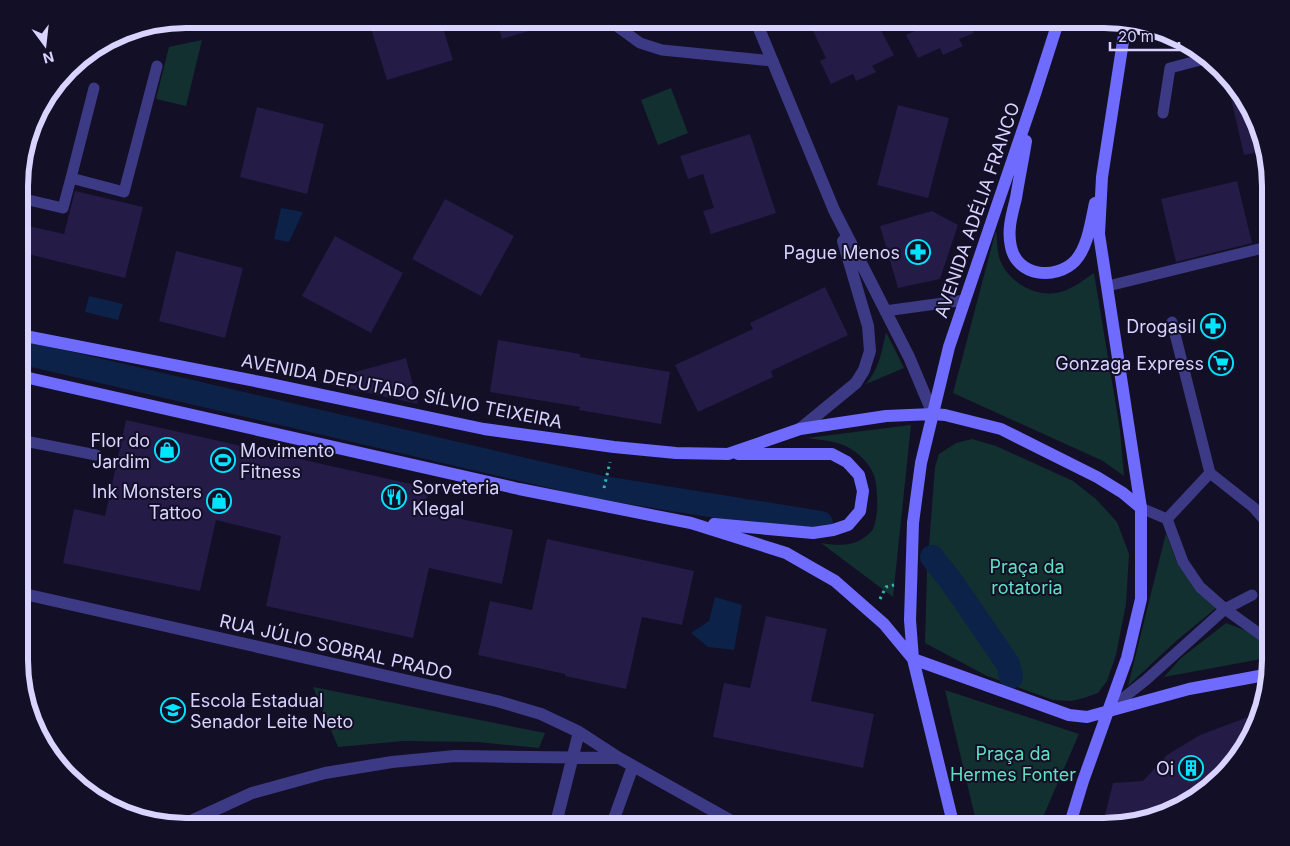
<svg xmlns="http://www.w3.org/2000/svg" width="1290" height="846" viewBox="0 0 1290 846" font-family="Inter,sans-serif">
<rect width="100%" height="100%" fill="#130f26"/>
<!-- green -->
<path fill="#12302f" d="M202,40L186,106L156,99L169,47Z
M671,88L688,133L658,145L641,100Z
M996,230C997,238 997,248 999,257C1007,283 1039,300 1064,291C1075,287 1085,279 1094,273L1120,430L1124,476L1103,461L953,393Z
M886,332L904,368L866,384C879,369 882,351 886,332Z
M911,425L893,597L821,543C834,545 850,547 862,539C865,537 872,532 873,529C879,517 878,487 874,475C870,465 861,455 851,449C839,441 821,440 807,438Z
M972,439L996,446L1073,481L1096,499L1117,522L1129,554L1126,604L1116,655L1107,681L1098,693L1084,698L1071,701L1053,700L987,676L925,643L927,571L935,467L939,454L956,443Z
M1166,533L1176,560L1216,608L1175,642L1128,686Z
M1226,623L1258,635L1267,658L1164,677L1181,658Z
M313,687L545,733L539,748L477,742L404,741L338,747Z
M945,690L1079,734L1040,824L1021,825L975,817Z"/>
<!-- water -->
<path fill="#0c2248" d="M281,208L303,212L289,242L274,239Z
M89,296L123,304L118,320L85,312Z
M715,597L742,605L734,650L708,647L691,633L709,621Z"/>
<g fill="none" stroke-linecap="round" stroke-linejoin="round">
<!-- canal -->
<path stroke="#0c2248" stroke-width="24" d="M20,352L598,487L821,523
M932,557L951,581L1008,664L1011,677"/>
</g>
<!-- building -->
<path fill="#241b47" d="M368,19H440L453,60L387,80Z
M496,19H554L555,23L502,39Z
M807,19H875L894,55L872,66L876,72L856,81L853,74L831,84L820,61L826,58Z
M921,19H967L974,33L959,39L963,46L943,55L940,48L918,58L906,35L925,26Z
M1226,77L1249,102L1264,151L1244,155Z
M898,105L949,118L928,198L877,185Z
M257,107L324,124L307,194L240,177Z
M750,134L776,213L711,234L703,211L714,208L703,174L688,179L680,156Z
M1237,181L1252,243L1176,262L1161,199Z
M75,191L143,207L125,278L20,252V224L64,234Z
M445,199L514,236L481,296L412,259Z
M932,211L958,225L940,279L898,288L880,226Z
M335,236L403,273L371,333L302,296Z
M176,251L243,268L225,338L159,321Z
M825,287L848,335L771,371L773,377L698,412L675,365L753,329L750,323Z
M498,340L580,354V357L670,372L661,424L579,410L580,407L490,392Z
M406,358L418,404L319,382Z
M126,420L429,488L423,511L513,530L502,584L429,568L413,638L266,606L281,536L216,520L200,591L63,563L74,509L105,516Z
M547,539L694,571L682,625L642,617L626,689L565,676V674L478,655L490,601L532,610Z
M766,616L827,629L811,701L874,714L863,768L713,737L724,683L750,688Z
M1256,714L1243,753L1188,805L1115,827H1102L1113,783L1143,781L1167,755L1200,735Z"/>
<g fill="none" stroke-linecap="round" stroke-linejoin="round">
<!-- path -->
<path stroke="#2fb8b0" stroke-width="3" stroke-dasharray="2.5 4" stroke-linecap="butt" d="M604,488L610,462
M880,599L886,587L894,585"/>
<!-- lane -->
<path stroke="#3d3a85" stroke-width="11" d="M611,19L614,24L640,43L662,50L773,61
M1163,113L1170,68L1208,58
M71,178L94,88
M20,198L63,208L71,178L124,192L157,66
M1108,286L1271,246
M885,311L965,300
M1172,322L1210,473L1253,507L1271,527
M20,440L96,455
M1167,519L1210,473
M1252,595L1225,609L1271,642
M1108,710L1146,680L1225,609L1200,587L1183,562L1167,519L1141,508"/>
<!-- street -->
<path stroke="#3d3a85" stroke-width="12" d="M755,19L834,210L909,357L933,414
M800,429L856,383L864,370L870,351L868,326L843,241
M20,593L497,701L541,714L579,732L619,758L728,819L738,827
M180,826L252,793L325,773L392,762L455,756L619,758
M555,827L579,732
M611,827L633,766"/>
<!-- secondary -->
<path stroke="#6f6bff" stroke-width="12" d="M1026,141C1023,160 1019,179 1016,198C1012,214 1007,230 1011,247C1017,276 1055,281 1075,261C1088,247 1091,221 1095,203
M20,335L265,383L484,429L614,447L676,453L728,454L800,429L886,416L933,414L945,415L1001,429L1097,477L1123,493L1141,508
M20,376L519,489L691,523L786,553L835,581L884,624L913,659L1069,715L1087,717L1189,689L1270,674
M714,524L813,533L833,530L848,525L860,511L863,491L859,475L847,462L832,454H738
M954,827L913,659L910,620L913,523L921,463L949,347L1035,94L1059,19
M1069,827L1083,781L1127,658L1141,599V508L1099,234L1102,177L1126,22"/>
</g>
<!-- icons -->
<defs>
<symbol id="pharmacy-ring" viewBox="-11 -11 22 22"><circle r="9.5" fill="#130f26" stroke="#00e5ff" stroke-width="1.5"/><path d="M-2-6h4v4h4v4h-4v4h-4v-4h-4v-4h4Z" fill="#00e5ff"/></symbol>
<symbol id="supermarket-ring" viewBox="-11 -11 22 22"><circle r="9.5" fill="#130f26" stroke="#00e5ff" stroke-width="1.5"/><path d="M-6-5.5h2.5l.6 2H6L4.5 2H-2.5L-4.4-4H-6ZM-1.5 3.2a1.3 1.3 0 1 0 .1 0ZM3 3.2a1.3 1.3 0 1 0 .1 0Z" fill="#00e5ff"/></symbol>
<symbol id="shop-ring" viewBox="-11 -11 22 22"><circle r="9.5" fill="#130f26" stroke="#00e5ff" stroke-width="1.5"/><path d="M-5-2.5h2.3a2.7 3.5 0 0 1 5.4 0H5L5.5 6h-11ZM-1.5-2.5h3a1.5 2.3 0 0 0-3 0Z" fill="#00e5ff"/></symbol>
<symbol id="stadium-ring" viewBox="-11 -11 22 22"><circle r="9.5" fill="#130f26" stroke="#00e5ff" stroke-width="1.5"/><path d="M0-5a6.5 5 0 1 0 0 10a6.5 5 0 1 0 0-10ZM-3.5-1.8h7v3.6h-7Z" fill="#00e5ff"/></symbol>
<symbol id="restaurant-ring" viewBox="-11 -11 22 22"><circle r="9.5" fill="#130f26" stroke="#00e5ff" stroke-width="1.5"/><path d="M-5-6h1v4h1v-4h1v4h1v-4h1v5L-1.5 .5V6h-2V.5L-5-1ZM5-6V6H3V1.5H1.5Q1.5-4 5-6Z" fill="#00e5ff"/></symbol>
<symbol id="school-ring" viewBox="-11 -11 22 22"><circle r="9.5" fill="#130f26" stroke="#00e5ff" stroke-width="1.5"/><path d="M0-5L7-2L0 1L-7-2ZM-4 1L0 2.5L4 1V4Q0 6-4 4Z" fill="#00e5ff"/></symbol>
<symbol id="building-ring" viewBox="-11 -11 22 22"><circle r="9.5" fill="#130f26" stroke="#00e5ff" stroke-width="1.5"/><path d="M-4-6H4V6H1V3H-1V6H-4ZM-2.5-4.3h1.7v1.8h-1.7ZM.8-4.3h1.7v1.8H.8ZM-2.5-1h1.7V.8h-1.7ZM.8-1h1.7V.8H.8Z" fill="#00e5ff"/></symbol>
</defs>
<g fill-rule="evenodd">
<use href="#pharmacy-ring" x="904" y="238" width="28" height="28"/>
<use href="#pharmacy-ring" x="1199" y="312" width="28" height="28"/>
<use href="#supermarket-ring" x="1207" y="349" width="28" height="28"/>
<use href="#shop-ring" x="153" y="436" width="28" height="28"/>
<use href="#stadium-ring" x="209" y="446" width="28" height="28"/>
<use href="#restaurant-ring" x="380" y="483" width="28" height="28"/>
<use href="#shop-ring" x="205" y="487" width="28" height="28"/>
<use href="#school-ring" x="159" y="696" width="28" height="28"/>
<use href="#building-ring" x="1177" y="754" width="28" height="28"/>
</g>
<g text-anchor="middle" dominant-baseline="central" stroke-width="4" stroke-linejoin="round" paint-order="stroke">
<!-- street labels -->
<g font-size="18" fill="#d9d4ff" stroke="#130f26">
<text transform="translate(977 210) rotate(-71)">AVENIDA ADÉLIA FRANCO</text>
<text transform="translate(402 391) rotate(11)">AVENIDA DEPUTADO SÍLVIO TEIXEIRA</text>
<text transform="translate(336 647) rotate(13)">RUA JÚLIO SOBRAL PRADO</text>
</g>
<!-- poi labels -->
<g font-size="18" fill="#d9d4ff" stroke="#130f26" text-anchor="end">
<text x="900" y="252">Pague Menos</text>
<text x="1196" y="326">Drogasil</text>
<text x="1204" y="363">Gonzaga Express</text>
<text x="150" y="440">Flor do<tspan x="150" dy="21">Jardim</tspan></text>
<text x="240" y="450" text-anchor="start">Movimento<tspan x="240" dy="21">Fitness</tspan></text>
<text x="412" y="487" text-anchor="start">Sorveteria<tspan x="412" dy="21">Klegal</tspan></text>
<text x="202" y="491">Ink Monsters<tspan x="202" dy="21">Tattoo</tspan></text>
<text x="190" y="700" text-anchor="start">Escola Estadual<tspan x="190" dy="21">Senador Leite Neto</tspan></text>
<text x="1174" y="768">Oi</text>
</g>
<!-- park labels -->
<g font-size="18" fill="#5fe0c0" stroke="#130f26">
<text x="1027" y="566">Praça da<tspan x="1027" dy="21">rotatoria</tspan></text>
<text x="1013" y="753">Praça da<tspan x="1013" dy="21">Hermes Fonter</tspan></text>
</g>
</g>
<!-- crop -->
<path d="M0 0H1290V846H0ZM186 28H1104A158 158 0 0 1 1262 186V660A158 158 0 0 1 1104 818H186A158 158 0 0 1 28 660V186A158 158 0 0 1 186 28Z" fill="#130f26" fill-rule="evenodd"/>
<path fill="none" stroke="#d9d4ff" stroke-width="6" d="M186 28H1104A158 158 0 0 1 1262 186V660A158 158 0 0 1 1104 818H186A158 158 0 0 1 28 660V186A158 158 0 0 1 186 28Z"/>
<!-- north arrow -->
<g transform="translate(45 45) rotate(165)" stroke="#130f26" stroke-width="4" paint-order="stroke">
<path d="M0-4L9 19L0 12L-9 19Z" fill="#d9d4ff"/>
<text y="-8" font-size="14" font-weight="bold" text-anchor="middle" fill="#d9d4ff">N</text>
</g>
<!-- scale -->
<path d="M1110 42v8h69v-8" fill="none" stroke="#d9d4ff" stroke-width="2.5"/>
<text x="1118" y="42" font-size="15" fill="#d9d4ff" stroke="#130f26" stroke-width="4" paint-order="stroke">20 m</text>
</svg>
